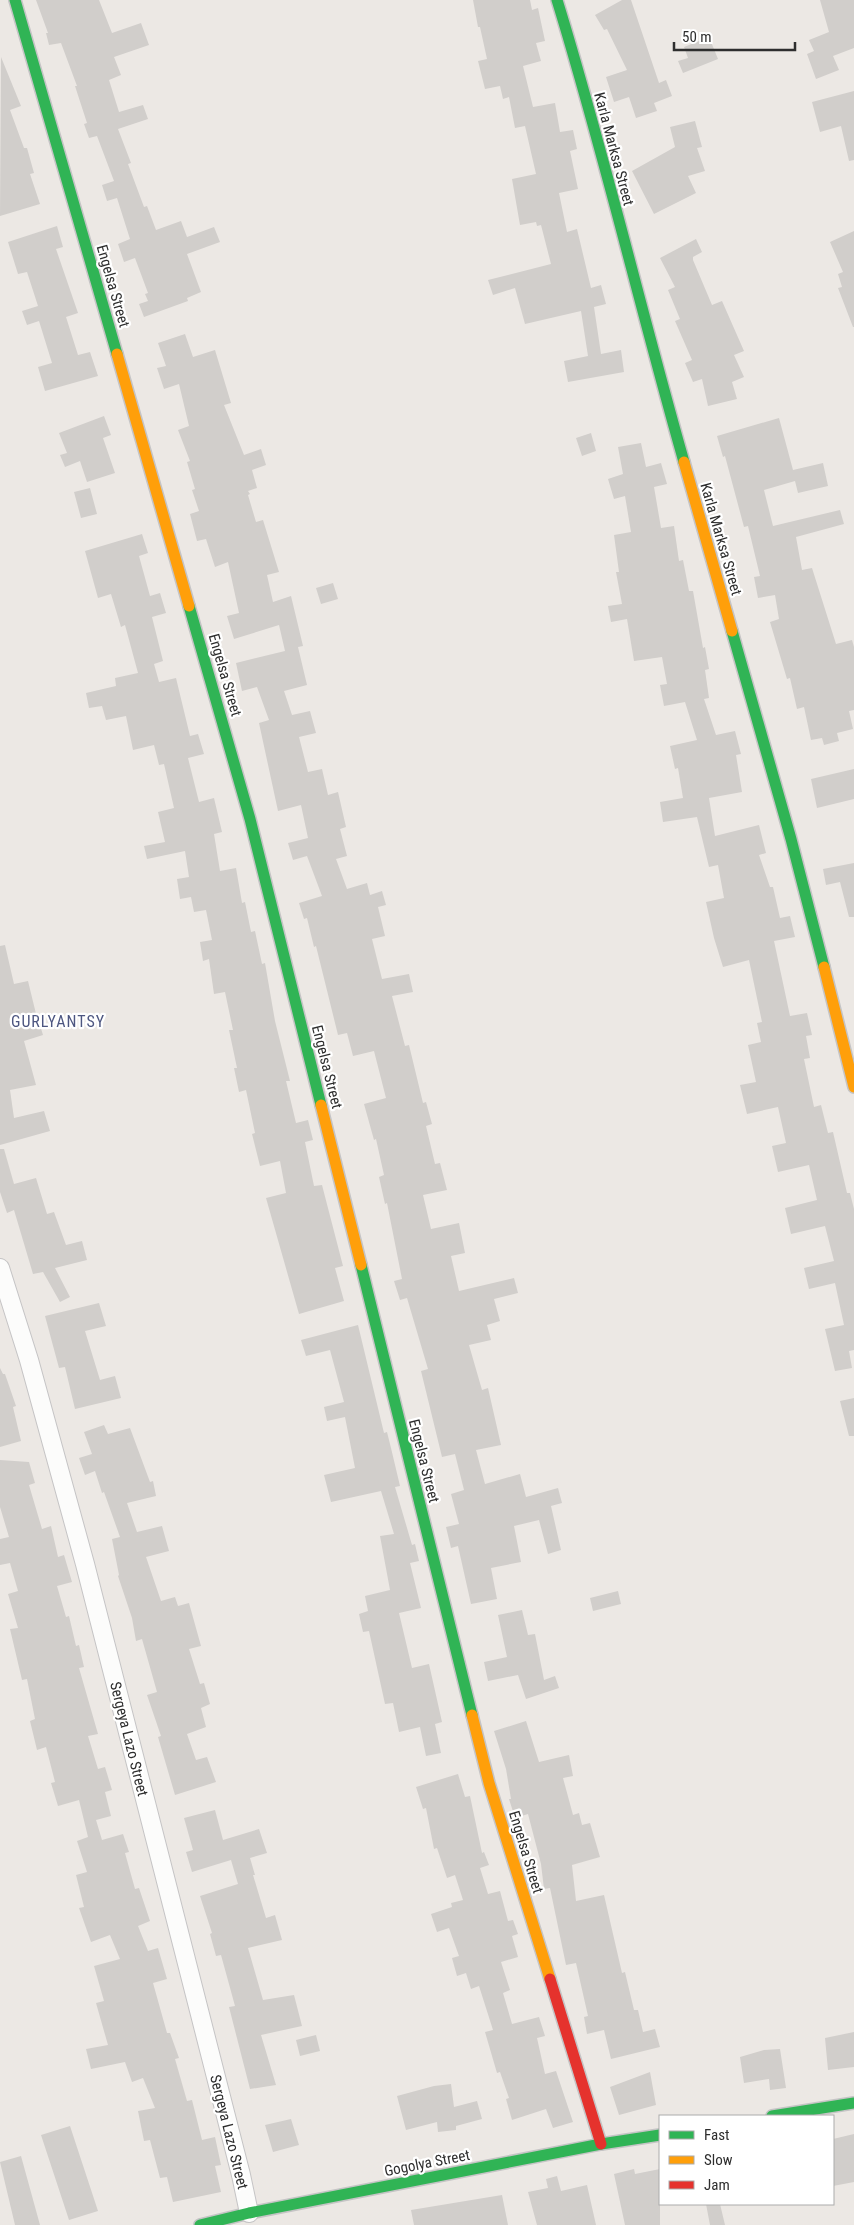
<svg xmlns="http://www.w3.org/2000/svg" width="854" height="2225" viewBox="0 0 854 2225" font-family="'Roboto Condensed',sans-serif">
<rect width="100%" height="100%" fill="#ece8e4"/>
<!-- building -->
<path fill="#d1cecb" d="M36,0H99L112,33L141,23L149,45L114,57L121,75L109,80L119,112L143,105L148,119L118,129L131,163L128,164L144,207L147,206L156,230L181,221L187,237L214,227L220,242L187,254L201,292L187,298L188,301L144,317L139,304L148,301L145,294L148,293L135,258L124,262L118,244L130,239L117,198L107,201L102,185L114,181L97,136L89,138L84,124L87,123L75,86H77L61,43L49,45L46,33H48Z
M473,0H530L532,10L538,8L545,41L536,43L541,61L523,66L533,107L555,103L560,132L573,130L577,149L570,151L578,189L559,193L567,232L577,229L591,288L601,285L606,304L594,307L601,354L621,350L624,372L568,382L564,361L588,356L581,311L525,324L515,288L493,295L488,280L551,264L541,225L537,226L536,222L520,225L512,179L536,174L525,126L515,128L509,97L503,99L500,86L485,89L478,61L487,59L480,27H478Z
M622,0H631L659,83L666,80L672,96L654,103L657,111L636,118L629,97L614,102L606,77L627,70L607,29L604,30L595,15Z
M820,0H854V48L833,56L839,70L816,79L807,54L814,51L809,40L829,32Z
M709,37L718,59L683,73L678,61L688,58L684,47Z
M1,57L21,106L10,110L24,148H27L34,173L30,174L40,204L0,216Z
M854,91V160L849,161L841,126L820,132L812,102Z
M695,121L702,147L697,148L705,171L688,176L696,193L654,214L632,171L675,147L670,127Z
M57,226L63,247L56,249L78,313L66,317L78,355L90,352L98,376L45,391L38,367L52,363L39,321L27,325L22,311L38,306L27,272L18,274L8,242Z
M854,231V327H853L838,288L842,287L838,274L843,272L830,242Z
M696,239L702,252L693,257V260L712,305L722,301L744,351L734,355L744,377L732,382L737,399L708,406L702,379L693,382L685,363L692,360L675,321L680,319L668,290L675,287L660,258Z
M185,334L193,357L215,350L231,403L224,405L244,455L261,449L266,465L252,470L257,488L248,491L250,494L248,495L256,522L263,520L279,572L267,575L273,602L291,596L303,646L298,647L307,685L284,691L292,715L310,711L316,733L299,737L308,772L322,769L328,795L338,792L346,827L340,829L347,856L336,859L347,889L367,883L370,895L382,891L386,905L378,907L385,936L372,939L382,979L409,974L413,992L392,996L405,1046L409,1045L423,1103L426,1102L432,1124L426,1126L435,1164L440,1163L447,1190L423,1195L431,1229L459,1223L465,1253L451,1256L459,1291L514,1278L518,1293L494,1299L500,1321L487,1325L491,1340L469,1345L482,1390L488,1388L501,1445L476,1450L485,1484L520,1474L526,1497L558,1488L562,1503L551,1506L561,1550L548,1554L539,1520L514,1526L521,1562L491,1568L497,1599L471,1604L458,1546L451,1548L446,1527L459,1524L451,1494L464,1490L455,1454L442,1457L421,1371L428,1369L407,1298L400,1300L394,1281L402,1279L387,1203L385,1204L379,1177L384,1175L376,1139L374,1140L364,1104L386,1098L374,1051L353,1056L347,1033L338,1035L316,946L314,947L307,918L304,919L299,903L322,896L307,856L293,860L288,843L308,838L301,805L278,811L259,723L269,720L257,687L242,691L236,663L285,651L279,625L234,639L227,616L239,613L228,562L215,567L206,539L197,541L190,514L199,511L192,490L195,489L187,462L190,461L178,430L189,426L179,384L164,389L157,368L166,366L158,343Z
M104,416L111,435L103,438L115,473L87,482L80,461L65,467L60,455L67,453L59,433Z
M779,418L793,470L823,463L828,486L798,493L795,481L764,490L773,526L840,510L844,524L796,537L802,570L812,568L836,644L852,640L854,647V710L849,711L853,729L837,733L839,741L824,745L822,738L811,740L804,707L797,709L790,678L787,679L770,622L779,619L775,595L758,598L754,577L760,576L748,526L744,527L725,456L723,457L717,436Z
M591,433L596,451L582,456L576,438Z
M641,443L646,467L661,463L667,484L654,487L661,528L674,526L679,561L683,560L689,591H693L703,648L705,647L709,669L705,670L709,698L704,699L716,735L735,731L741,754L736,755L742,792L709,798L715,836L759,825L766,853L759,855L770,887H773L780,918L790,916L795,937L774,941L790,1016L807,1013L812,1035L806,1036L810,1058L804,1059L814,1107L821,1105L828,1133L833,1132L847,1193H850L854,1209V1350L849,1351L852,1368L835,1371L825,1329L844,1325L835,1283L809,1289L804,1268L834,1261L825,1226L791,1234L785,1208L817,1200L809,1165L778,1172L772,1146L786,1143L778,1107L747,1114L740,1085L756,1082L748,1045L761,1042L757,1023L762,1022L749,960L723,967L714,938L706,902L724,898L718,865L709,867L697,817L663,822L660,802L683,798L678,768L675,769L670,746L697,740L685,702L664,706L660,685L667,684L662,657L634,661L627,619L611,622L608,606L622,604L616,572H619L614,535L631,532L625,496L614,499L608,479L623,474L618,447Z
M90,488L97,514L81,518L74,492Z
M142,534L148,553L139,556L150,596L160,593L166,613L152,617L163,661L154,664L159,682L176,678L190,736L198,734L204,754L188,758L199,802L214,798L222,832L214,834L220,871L236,868L242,903L245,902L251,932L255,931L262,964L265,963L275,1021L290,1081H286L296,1123L308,1120L313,1140L305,1142L314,1186L322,1185L343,1266L335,1268L344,1301L299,1314L266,1198L286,1193L280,1161L260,1166L252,1134L255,1133L246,1090L239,1092L234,1068H237L229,1030H233L225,992L214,994L209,959L203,961L200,942L212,940L206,910L194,912L191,897L180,899L177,879L189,877L185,851L147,859L144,846L165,842L158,812L174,808L164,764L159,765L154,745L133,750L126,716L106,720L102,706L89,708L86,693L116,686L115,678L138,673L125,625L121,627L111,594L98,598L85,551Z
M333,583L338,599L321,604L316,588Z
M854,769V799L817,808L811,779Z
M854,863V917H849L840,882L826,885L823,869Z
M5,945L14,984L28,981L38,1022H39L43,1035L24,1041L36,1085L10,1090L14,1118L44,1111L50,1131L0,1145V946Z
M0,1149H4L14,1184L36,1178L47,1214L54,1212L66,1245L82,1241L87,1260L55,1268L70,1297L60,1302L43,1272L33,1274L14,1210L7,1213L0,1192Z
M99,1303L106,1326L85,1331L100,1380L115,1376L121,1398L75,1409L65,1367L59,1368L45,1316Z
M358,1325L384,1433L387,1432L391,1448L400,1486L395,1487L412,1545L415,1544L419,1561L410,1563L421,1608L399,1613L412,1668L429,1664L442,1722L435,1724L441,1753L426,1756L420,1727L399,1732L393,1703L385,1704L369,1631L363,1632L359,1614L368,1611L365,1596L390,1590L380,1536L394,1534L381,1491L331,1502L324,1475L355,1468L345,1417L327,1421L324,1407L344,1402L330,1350L306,1356L301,1340Z
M0,1368L3,1374H5L16,1406L13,1407L21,1441L0,1447Z
M854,1398V1436H849L840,1401Z
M104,1425L108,1434L130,1428L150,1482L153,1481L156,1496L127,1503L137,1532L162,1526L169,1551L146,1557L161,1601L175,1597L178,1606L189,1603L201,1646L189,1649L200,1684L204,1683L210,1704L201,1708L206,1727L187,1734L196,1760L207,1757L216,1782L175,1795L158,1737L161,1736L147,1695L157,1692L142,1639L136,1641L132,1618L118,1576L119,1575L112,1539L120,1537L104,1492L102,1493L95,1471L85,1475L79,1458L92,1454L84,1432Z
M0,1460L29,1462L35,1483L29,1485L42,1529L51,1526L58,1557L64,1555L72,1582L57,1586L66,1617L69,1616L76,1646L79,1645L84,1667L79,1668L98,1734L88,1736L98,1769L105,1767L112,1790L105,1792L111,1816L96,1820L102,1840L123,1834L129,1852L125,1853L135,1889L139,1888L150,1921L138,1926L148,1951L158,1948L167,1979L153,1983L167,2033H170L179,2058L175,2059L187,2101L192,2100L202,2140L215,2137L221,2165L215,2166L221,2192L173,2202L167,2177L160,2178L150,2140L144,2141L138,2111L155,2108L143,2078L132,2082L125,2062L91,2069L86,2049L108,2045L96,2003L104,2001L94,1966L120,1959L110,1935L91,1942L79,1908L84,1907L76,1875L87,1872L77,1841L88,1837L79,1800L58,1806L51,1783L55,1782L46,1747L37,1750L30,1721L35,1719L27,1679L22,1680L10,1629L18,1628L8,1594L18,1591L10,1563L0,1565V1539L9,1537L0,1507Z
M618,1591L621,1604L593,1611L590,1598Z
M522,1610L528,1635L535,1634L544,1680L555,1676L559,1688L526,1699L518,1675L488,1681L484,1662L507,1657L498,1615Z
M526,1721L539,1762L569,1755L573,1776L563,1778L573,1815L579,1813L582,1825L590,1823L600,1857L572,1865L576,1901L604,1895L622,1973L625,1972L634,2010H638L643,2032L655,2029L660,2047L611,2059L604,2030L587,2034L584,2017L588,2016L576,1963L566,1965L550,1888L544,1889L541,1864L528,1814L515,1818L509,1799H511L506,1769L494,1731Z
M458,1774L465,1797L470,1796L482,1853L484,1852L489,1865L480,1868L488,1894L500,1891L508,1921L513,1920L518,1934L512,1936L518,1957L501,1962L510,1990L503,1993L512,2024L539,2017L545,2036L537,2038L545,2074L556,2071L573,2122L553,2128L546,2109L512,2120L506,2099L509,2098L500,2072L497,2073L485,2032L493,2030L479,1986L471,1989L466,1973L457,1976L452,1958L459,1956L449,1928L437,1932L431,1914L452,1907L451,1903L463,1900L455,1875L447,1878L437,1848L434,1849L426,1808L423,1809L416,1787Z
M215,1810L223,1840L259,1829L267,1853L250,1858L255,1875H253L266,1918L275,1915L282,1940L248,1948L263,2000L294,1995L302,2026L261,2035L276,2085L250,2089L229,2007L235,2006L221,1955L216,1956L210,1934L212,1933L200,1896L238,1884L231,1860L192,1872L186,1852L193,1850L184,1818Z
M854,2032V2067L828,2070L825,2038Z
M316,2035L320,2051L300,2056L296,2040Z
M780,2049L786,2088L770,2090L769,2079L744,2083L740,2057L764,2050Z
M650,2072L656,2105L619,2115L610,2087Z
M451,2084L454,2107L477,2101L482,2119L456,2126V2130L438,2132L437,2122L406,2130L397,2096L434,2086Z
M291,2119L299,2145L273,2152L265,2125Z
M70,2126L98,2211L69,2220L41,2135Z
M854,2134V2182L833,2186V2139Z
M21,2156L40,2225H15L0,2162Z
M634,2169L635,2174L660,2169V2225H625L614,2174Z
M557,2176L561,2191L587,2185L596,2225H537L528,2192L548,2188L546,2179Z
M502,2195L508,2225H414L411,2210Z
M706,2204H720L725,2225H710Z"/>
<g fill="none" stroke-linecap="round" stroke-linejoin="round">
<defs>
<path id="street" d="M0,1268L29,1360L85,1564L241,2175L249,2213"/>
<path id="fast" d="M15,0L117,354
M557,0C604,152 640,308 684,462
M189,606L250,819L321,1105
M732,631L791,839L824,967
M361,1265L472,1715
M772,2116L854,2103
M200,2225L249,2213L601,2144L660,2135"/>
<path id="slow" d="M117,354L189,606
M684,462L732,631
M824,967L854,1087
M321,1105L361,1265
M472,1715L489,1783L550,1979"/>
<path id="jam" d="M550,1979L601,2144"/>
</defs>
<!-- street casing -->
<use href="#street" stroke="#c5c4c5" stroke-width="20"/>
<!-- fast casing -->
<use href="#fast" stroke="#c5c4c5" stroke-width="14"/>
<!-- slow casing -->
<use href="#slow" stroke="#c5c4c5" stroke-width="14"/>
<!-- jam casing -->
<use href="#jam" stroke="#c5c4c5" stroke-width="14"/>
<!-- street -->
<use href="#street" stroke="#fcfcfb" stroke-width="18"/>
<!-- fast -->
<use href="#fast" stroke="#30b455" stroke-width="11"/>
<!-- slow -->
<use href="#slow" stroke="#ff9f0a" stroke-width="11"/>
<!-- jam -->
<use href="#jam" stroke="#e5322d" stroke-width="11"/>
</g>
<g text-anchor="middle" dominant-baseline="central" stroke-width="4.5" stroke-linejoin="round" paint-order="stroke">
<!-- street labels -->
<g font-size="15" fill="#2e2e2e" stroke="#fff">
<text transform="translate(614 149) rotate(75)">Karla Marksa Street</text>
<text transform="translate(113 286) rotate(74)">Engelsa Street</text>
<text transform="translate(721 539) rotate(74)">Karla Marksa Street</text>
<text transform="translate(225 675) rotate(74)">Engelsa Street</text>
<text transform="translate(327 1067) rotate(76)">Engelsa Street</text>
<text transform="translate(424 1461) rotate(76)">Engelsa Street</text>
<text transform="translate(129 1739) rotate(76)">Sergeya Lazo Street</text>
<text transform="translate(526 1852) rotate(73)">Engelsa Street</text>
<text transform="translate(229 2132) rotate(76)">Sergeya Lazo Street</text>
<text transform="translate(427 2163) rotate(-11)">Gogolya Street</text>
</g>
<!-- neighbourhood labels -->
<g font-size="16" letter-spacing="1" fill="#4d5680" stroke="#fff">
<text x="58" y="1021">GURLYANTSY</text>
</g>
</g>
<!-- legend -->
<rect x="659" y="2115" width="175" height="90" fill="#ffffff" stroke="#ababab"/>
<rect x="669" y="2131" width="25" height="8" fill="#30b455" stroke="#ababab"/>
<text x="704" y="2140" font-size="15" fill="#2e2e2e">Fast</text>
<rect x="669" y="2156" width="25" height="8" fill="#ff9f0a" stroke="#ababab"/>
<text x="704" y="2165" font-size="15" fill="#2e2e2e">Slow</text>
<rect x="669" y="2181" width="25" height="8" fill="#e5322d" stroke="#ababab"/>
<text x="704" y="2190" font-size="15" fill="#2e2e2e">Jam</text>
<!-- scale -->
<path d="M674 42v8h121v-8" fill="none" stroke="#2e2e2e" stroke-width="2.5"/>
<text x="682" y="42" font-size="15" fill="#2e2e2e" stroke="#ffffff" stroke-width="4" paint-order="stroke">50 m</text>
</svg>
